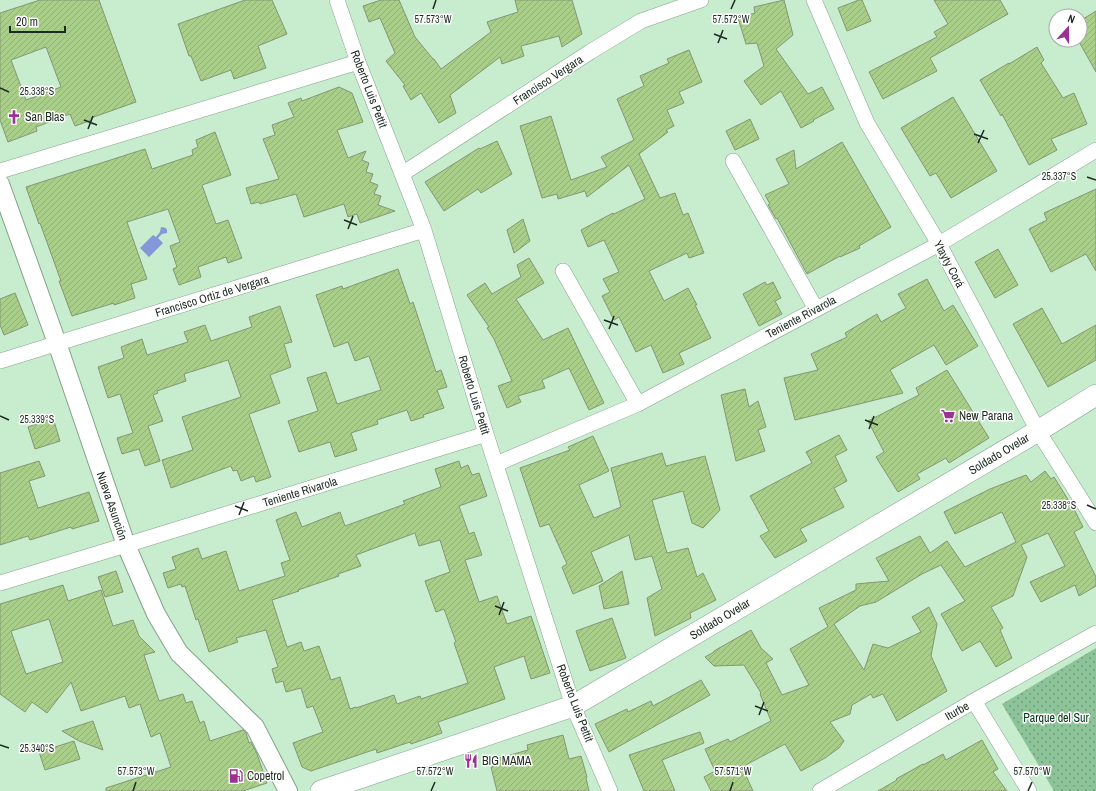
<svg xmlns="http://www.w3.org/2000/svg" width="1096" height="791" viewBox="0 0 1096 791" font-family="'Archivo Narrow',sans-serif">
<defs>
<pattern id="park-dots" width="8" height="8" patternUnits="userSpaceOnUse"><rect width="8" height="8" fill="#8cc398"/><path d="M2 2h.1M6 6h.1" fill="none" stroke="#729f7b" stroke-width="1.8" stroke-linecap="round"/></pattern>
<pattern id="building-hatch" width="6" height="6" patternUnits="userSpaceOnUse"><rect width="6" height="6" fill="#a9ce89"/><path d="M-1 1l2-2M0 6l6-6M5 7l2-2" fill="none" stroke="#91b176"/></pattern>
</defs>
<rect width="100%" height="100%" fill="#c7ecce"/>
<!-- park -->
<path fill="url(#park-dots)" d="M1096,648V791H1054L1002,704Z"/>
<!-- water -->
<path fill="#8397d9" d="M161,227L166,228L167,230V233L162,234L158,238L163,243L149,257L140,248L153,235L156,237L160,232Z"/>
<!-- building -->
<path fill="url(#building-hatch)" stroke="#849773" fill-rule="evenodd" d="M40,0H99L136,102L91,118L92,120L75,126L70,114L36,127L37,131L8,142L0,120V13ZM46,47L61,87L26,100L11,60Z
M245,0H272L287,34L258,46L266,68L234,79L231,70L201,81L191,56H189L178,24Z
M381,0H399L415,37L433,59H434L441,69L491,32L487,22L518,12L515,0H572L582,34L562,47L559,36L521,46L524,56L502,64L500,57L450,95L456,113L439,123L421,93L411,100L403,86L405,85L386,61L395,53L380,18L369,22L363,6Z
M784,0L793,35L776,49L808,94L822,87L834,109L813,120L814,121L801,128L781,91L761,105L744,81L764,66L757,43L746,44L738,18L755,13L754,7Z
M859,0H862L871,21L847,31L838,8Z
M934,0H1000L1008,14L930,58L937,71L883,99L869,72L937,37L934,32L948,24Z
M1096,11V72L1078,40H1080V21Z
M1037,47L1044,60L1041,63L1063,98L1074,93L1087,124L1051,139L1057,150L1029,165L1002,114L1001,116L980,80L1009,63V64Z
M689,50L702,82L679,92L684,103L667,110L674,126L666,130L668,132L639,154L660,198L675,193L683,215L688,213L704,253L689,258L687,253L649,271L664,301L688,288L697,305H695L711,338L679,353L684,364L663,373L651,345L636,352L619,317L614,320L602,296L610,292L603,279L619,272L604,240L588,247L581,230L613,213L614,214L645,199L629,165L587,197L585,191L558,199L557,194L542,198L520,126L551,116L571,180L607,167L601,157L634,140L617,99L644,86L640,76L669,63L667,59Z
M339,87L352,93L363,122L337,130L348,158L366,151L362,160L369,163L366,172L373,174L370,182L378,185L374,194L381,196L378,205L395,211L360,223L357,214L348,217L344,204L304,217L296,194L260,204L259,202L251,204L246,188L279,179L263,139L275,135L272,125L294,117L288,103L301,98L302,101Z
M953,97L997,171L951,198L936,173L930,176L901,128Z
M750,119L759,139L735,150L726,131Z
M215,132L231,175L202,185L216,224L228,220L242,258L228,263L226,257L198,267L201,277L179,285L173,269L177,267L170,246L180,242L168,209L127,222L147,279L131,284L135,298L114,305V303L72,316L59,281H61L40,223L39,224L26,187L145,149L152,169L193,155L192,150L198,147L196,140Z
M497,141L512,174L481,193L478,189L444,211L425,182L479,148L480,149Z
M842,142L891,227L859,246L860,248L840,257V256L807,274L777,218L776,219L768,205L770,204L765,195L789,184L776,159L794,150L796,169Z
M1096,189V271L1086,254L1051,272L1029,229L1047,220L1044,213Z
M523,219L530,241L514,253L507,230Z
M998,249L1018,285L995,298L975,262Z
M529,258L544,283L516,299L543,340L568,328L604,403L589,410L569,368L542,380L545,388L518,396L521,402L507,408L498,386L512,381L494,339L487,328L489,327L467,295L485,283L492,294L521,277L517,265Z
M398,269L410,304L413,302L436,372L441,370L447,387L437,390L444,408L423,415L424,417L411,421L407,410L377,420L378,424L351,433L357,450L335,457L330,442L299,452L288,421L318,411L307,378L326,372L337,404L381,390L369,356L355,361L348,342L334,347L316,295L342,286L343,289Z
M927,279L944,311L953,305L978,346L946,365L934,345L890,370L903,393L795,420L784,378L818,370L811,354L847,337L845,333L877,314L881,322L906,308L898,294Z
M765,282L767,285L773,282L781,298L775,301L782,314L759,326L743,294Z
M15,293L28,325L4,335L0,325V299Z
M280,306L292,342L284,344L291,367L270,375L280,403L249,414L271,477L256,482L254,476L241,481L237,470L233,471L231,466L171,488L162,460L193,450L182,417L241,397L228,360L184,374L186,381L157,391L158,393L153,395L163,421L148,426L160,461L145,466L139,449L122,454L117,438L133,433L120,394L108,398L98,367L124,358L121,347L142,339L147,355L188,342L184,332L205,325L211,341L252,327L249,317Z
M1042,308L1062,344L1096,325V360L1048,387L1013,324Z
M947,370L989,438L949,463L946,458L917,474L920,479L898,492L876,457L884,452L868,421L919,395L916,388Z
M745,389L749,407L758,401L766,427L758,430L765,451L736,461L721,395Z
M53,418L60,441L35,449L28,427Z
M839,435L847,450L835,456L847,481L834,488L844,507L800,529L807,541L775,558L760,536L769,531L750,496L812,463L806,452Z
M593,436L609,471L579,485L594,518L621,507L611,468L662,453L666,466L705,456L720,510L703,528L692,523L683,491L652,500L667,553L688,548L697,577L703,573L716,600L690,613L691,618L655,636L647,598L662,589L652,556L635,560L629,535L591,552L603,581L573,594L562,567L567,564L549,524L540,527L520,468L570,450L568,447Z
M39,461L45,476L29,481L38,508L89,492L99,521L72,529L71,527L30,540L28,536L0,545V473Z
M459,461L461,468L468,465L472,475L479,473L487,496L459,506L469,534L474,532L482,555L465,560L479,602L497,596L507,624L531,616L550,673L531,679L524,656L494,667L505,699L438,722L442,733L411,744L410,742L377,753L376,749L311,771L302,767L293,743L323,732L313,706L307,708L301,688L286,692L283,681L276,683L272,669L278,667L266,630L236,638L238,642L209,652L198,619L196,620L185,586L182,587L181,584L168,588L163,573L176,569L172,557L198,548L202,559L226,551L239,591L285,576L281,563L290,560L276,520L296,512L302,527L340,512L345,526L405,504L403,501L441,487L435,469ZM415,533L419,546L440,540L450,572L425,581L436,612L444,609L456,642L454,643L468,683L421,699L420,696L397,704L394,695L356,708V707L350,709L340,677L331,680L319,646L304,651L301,642L287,647L272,600L299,591L298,590L339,576L338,574L361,566L356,555Z
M1045,471L1051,479L1054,477L1074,509L1083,527L1074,532L1096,577V586L1079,596L1075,585L1041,602L1030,582L1065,566L1048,533L1021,545L1027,557L1013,596L991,607L1003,628L1000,630L1012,658L996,667L980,641L962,651L941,614L965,601L941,565L922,574L876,602L860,606L834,624L864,670L873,644L888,648L921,632L912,617L929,607L937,624L931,656L947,691L897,721L883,694L873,698L871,694L852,705L850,714L830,722L844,741L839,748L825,758L801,771L785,744L742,767L753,791H711L704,777L715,771L705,749L728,739L730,742L771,721L760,694L761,693L744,665L714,666L705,657L714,652V651L751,630L761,648L773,659L766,663L782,695L809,685L790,649L828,627L819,608L856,590V584L889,581L876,558L920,536L930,553L947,541L965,567L1016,542L1002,512L955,534L944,512L990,489L1026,475L1031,482Z
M116,571L123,592L105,597L98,577Z
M622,571L629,604L604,609L599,586Z
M63,585L68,601L101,590L113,626L133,620L139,636L155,652L144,655L159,701L183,694L186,703L192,701L200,723L204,721L210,741L243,730L246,733L249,743L251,742L257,754L267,783L243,791H106V788L171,767L160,733L151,737L140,704L129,708L125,696L81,711L71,682L47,713L32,702L25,712L0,694V604ZM49,619L63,662L26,674L11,631Z
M612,618L626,658L590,671L576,631Z
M701,680L710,695L609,752L595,724L627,709L628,712L651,701L653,706Z
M93,721L103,750L79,741L62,731Z
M700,732L704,743L662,760L675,791H644L629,755Z
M563,735L569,759L581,756L587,777L586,778L589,791H497L491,767L497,765L496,759L528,750L527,745Z
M982,740L998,769L993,772L1007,791H878L897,780L896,779L923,764V765L943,754L946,760Z
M74,741L80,759L45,770L39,752Z"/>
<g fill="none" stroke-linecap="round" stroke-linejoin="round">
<defs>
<path id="minor" d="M337,0L358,62L424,230L486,434L573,706L610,791
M814,0L867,123L939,244L1038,431L1096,523
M733,161L816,309
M0,171L358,62
M402,174L590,52L641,21L701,0
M563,271L638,404
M0,361L424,230
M496,464L638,404L939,244L1096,150
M0,583L126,545L486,434
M974,701L1029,791
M820,791L974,701L1096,633"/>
<path id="tertiary" d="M0,184L57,343L126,545L156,614L179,653L255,727L288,791"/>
<path id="secondary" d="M321,791L573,706L1038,431L1096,395"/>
</defs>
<!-- minor casing -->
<use href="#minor" stroke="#81a488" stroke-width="16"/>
<!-- tertiary casing -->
<use href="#tertiary" stroke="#81a488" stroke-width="20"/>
<!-- secondary casing -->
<use href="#secondary" stroke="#81a488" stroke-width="22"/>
<!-- minor -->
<use href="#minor" stroke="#fff" stroke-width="15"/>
<!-- tertiary -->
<use href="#tertiary" stroke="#fff" stroke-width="18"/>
<!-- secondary -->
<use href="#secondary" stroke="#fff" stroke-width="21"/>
</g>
<!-- ticks -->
<path fill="none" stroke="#1c2a1f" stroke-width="1.5" d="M433,9L436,0M731,9L735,0M714,34L727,39M718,43L723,30M0,88L9,92M84,120L97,125M88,129L93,116M974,134L988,139M978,143L984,130M1087,177L1096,180M344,220L357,225M348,229L353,216M604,320L618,325M609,329L614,316M0,416L9,420M865,420L878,425M869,429L874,416M1087,505L1096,509M235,506L248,511M239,515L244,502M495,606L508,611M499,615L504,602M755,706L768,711M759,715L764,702M0,745L9,748M133,791L136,782M431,791L435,782M730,791L733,782M1028,791L1032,782"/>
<!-- icons -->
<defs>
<symbol id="church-bare" viewBox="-9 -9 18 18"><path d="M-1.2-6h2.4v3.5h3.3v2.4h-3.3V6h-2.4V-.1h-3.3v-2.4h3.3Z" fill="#9b3193" stroke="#fff" stroke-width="2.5" paint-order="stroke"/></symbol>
<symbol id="supermarket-bare" viewBox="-9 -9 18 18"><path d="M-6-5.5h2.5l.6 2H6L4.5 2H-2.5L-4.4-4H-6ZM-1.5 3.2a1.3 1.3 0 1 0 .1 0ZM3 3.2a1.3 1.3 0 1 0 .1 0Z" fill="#9b3193" stroke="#fff" stroke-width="2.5" paint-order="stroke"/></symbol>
<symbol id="restaurant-bare" viewBox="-9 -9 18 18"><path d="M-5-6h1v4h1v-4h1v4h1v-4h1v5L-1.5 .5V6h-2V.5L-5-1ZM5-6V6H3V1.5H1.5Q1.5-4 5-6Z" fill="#9b3193" stroke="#fff" stroke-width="2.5" paint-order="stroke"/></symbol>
<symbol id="fuel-bare" viewBox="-9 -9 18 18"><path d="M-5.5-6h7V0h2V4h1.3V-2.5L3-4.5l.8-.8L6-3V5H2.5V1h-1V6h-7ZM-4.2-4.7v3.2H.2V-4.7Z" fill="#9b3193" stroke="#fff" stroke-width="2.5" paint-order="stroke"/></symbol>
</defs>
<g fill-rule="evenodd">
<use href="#church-bare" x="4" y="107" width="20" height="20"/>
<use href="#supermarket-bare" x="938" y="406" width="20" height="20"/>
<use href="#restaurant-bare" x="461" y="751" width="20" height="20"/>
<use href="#fuel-bare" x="226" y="766" width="20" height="20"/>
</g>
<g text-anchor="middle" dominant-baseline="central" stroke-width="3" stroke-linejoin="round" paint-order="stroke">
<!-- street labels -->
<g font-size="12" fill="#1c2a1f" stroke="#fff">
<text transform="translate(548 80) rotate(-33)">Francisco Vergara</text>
<text transform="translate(369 89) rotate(69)">Roberto Luis Pettit</text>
<text transform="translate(949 264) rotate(62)">Ytayty Corá</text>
<text transform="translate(212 296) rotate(-17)">Francisco Ortiz de Vergara</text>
<text transform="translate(801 317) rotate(-28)">Teniente Rivarola</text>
<text transform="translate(474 395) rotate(73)">Roberto Luis Pettit</text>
<text transform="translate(999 454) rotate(-31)">Soldado Ovelar</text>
<text transform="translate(300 492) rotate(-17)">Teniente Rivarola</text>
<text transform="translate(112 506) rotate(71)">Nueva Asunción</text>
<text transform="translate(720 619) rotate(-31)">Soldado Ovelar</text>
<text transform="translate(575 703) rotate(69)">Roberto Luis Pettit</text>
<text transform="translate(957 711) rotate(-30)">Iturbe</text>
</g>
<!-- poi labels -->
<g font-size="12" fill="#1c2a1f" stroke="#fff" text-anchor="start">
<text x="25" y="117">San Blas</text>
<text x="959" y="416">New Parana</text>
<text x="482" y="761">BIG MAMA</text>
<text x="247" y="776">Copetrol</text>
</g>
<!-- park labels -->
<g font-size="12" fill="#003615" stroke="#fff">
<text x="1056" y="718">Parque del Sur</text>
</g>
</g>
<g font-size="10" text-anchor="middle" fill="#1c2a1f" stroke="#fff" stroke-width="3" stroke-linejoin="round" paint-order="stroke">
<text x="433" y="23">57.573°W</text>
<text x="731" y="23">57.572°W</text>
<text x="37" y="95">25.338°S</text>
<text x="1059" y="180">25.337°S</text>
<text x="37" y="423">25.339°S</text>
<text x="1059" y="509">25.338°S</text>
<text x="37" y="752">25.340°S</text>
<text x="136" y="775">57.573°W</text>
<text x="435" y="775">57.572°W</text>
<text x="733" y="775">57.571°W</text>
<text x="1032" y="775">57.570°W</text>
</g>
<!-- north arrow -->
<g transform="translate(1068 28) rotate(21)"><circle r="19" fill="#ffffff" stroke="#a4aaa5"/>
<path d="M0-3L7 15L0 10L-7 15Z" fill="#9b3193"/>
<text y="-6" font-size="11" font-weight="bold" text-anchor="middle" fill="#1c2a1f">N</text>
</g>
<!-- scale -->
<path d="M10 26v6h55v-6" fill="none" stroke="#1c2a1f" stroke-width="2"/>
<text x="16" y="26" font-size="12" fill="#1c2a1f" stroke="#ffffff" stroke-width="3" paint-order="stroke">20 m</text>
</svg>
